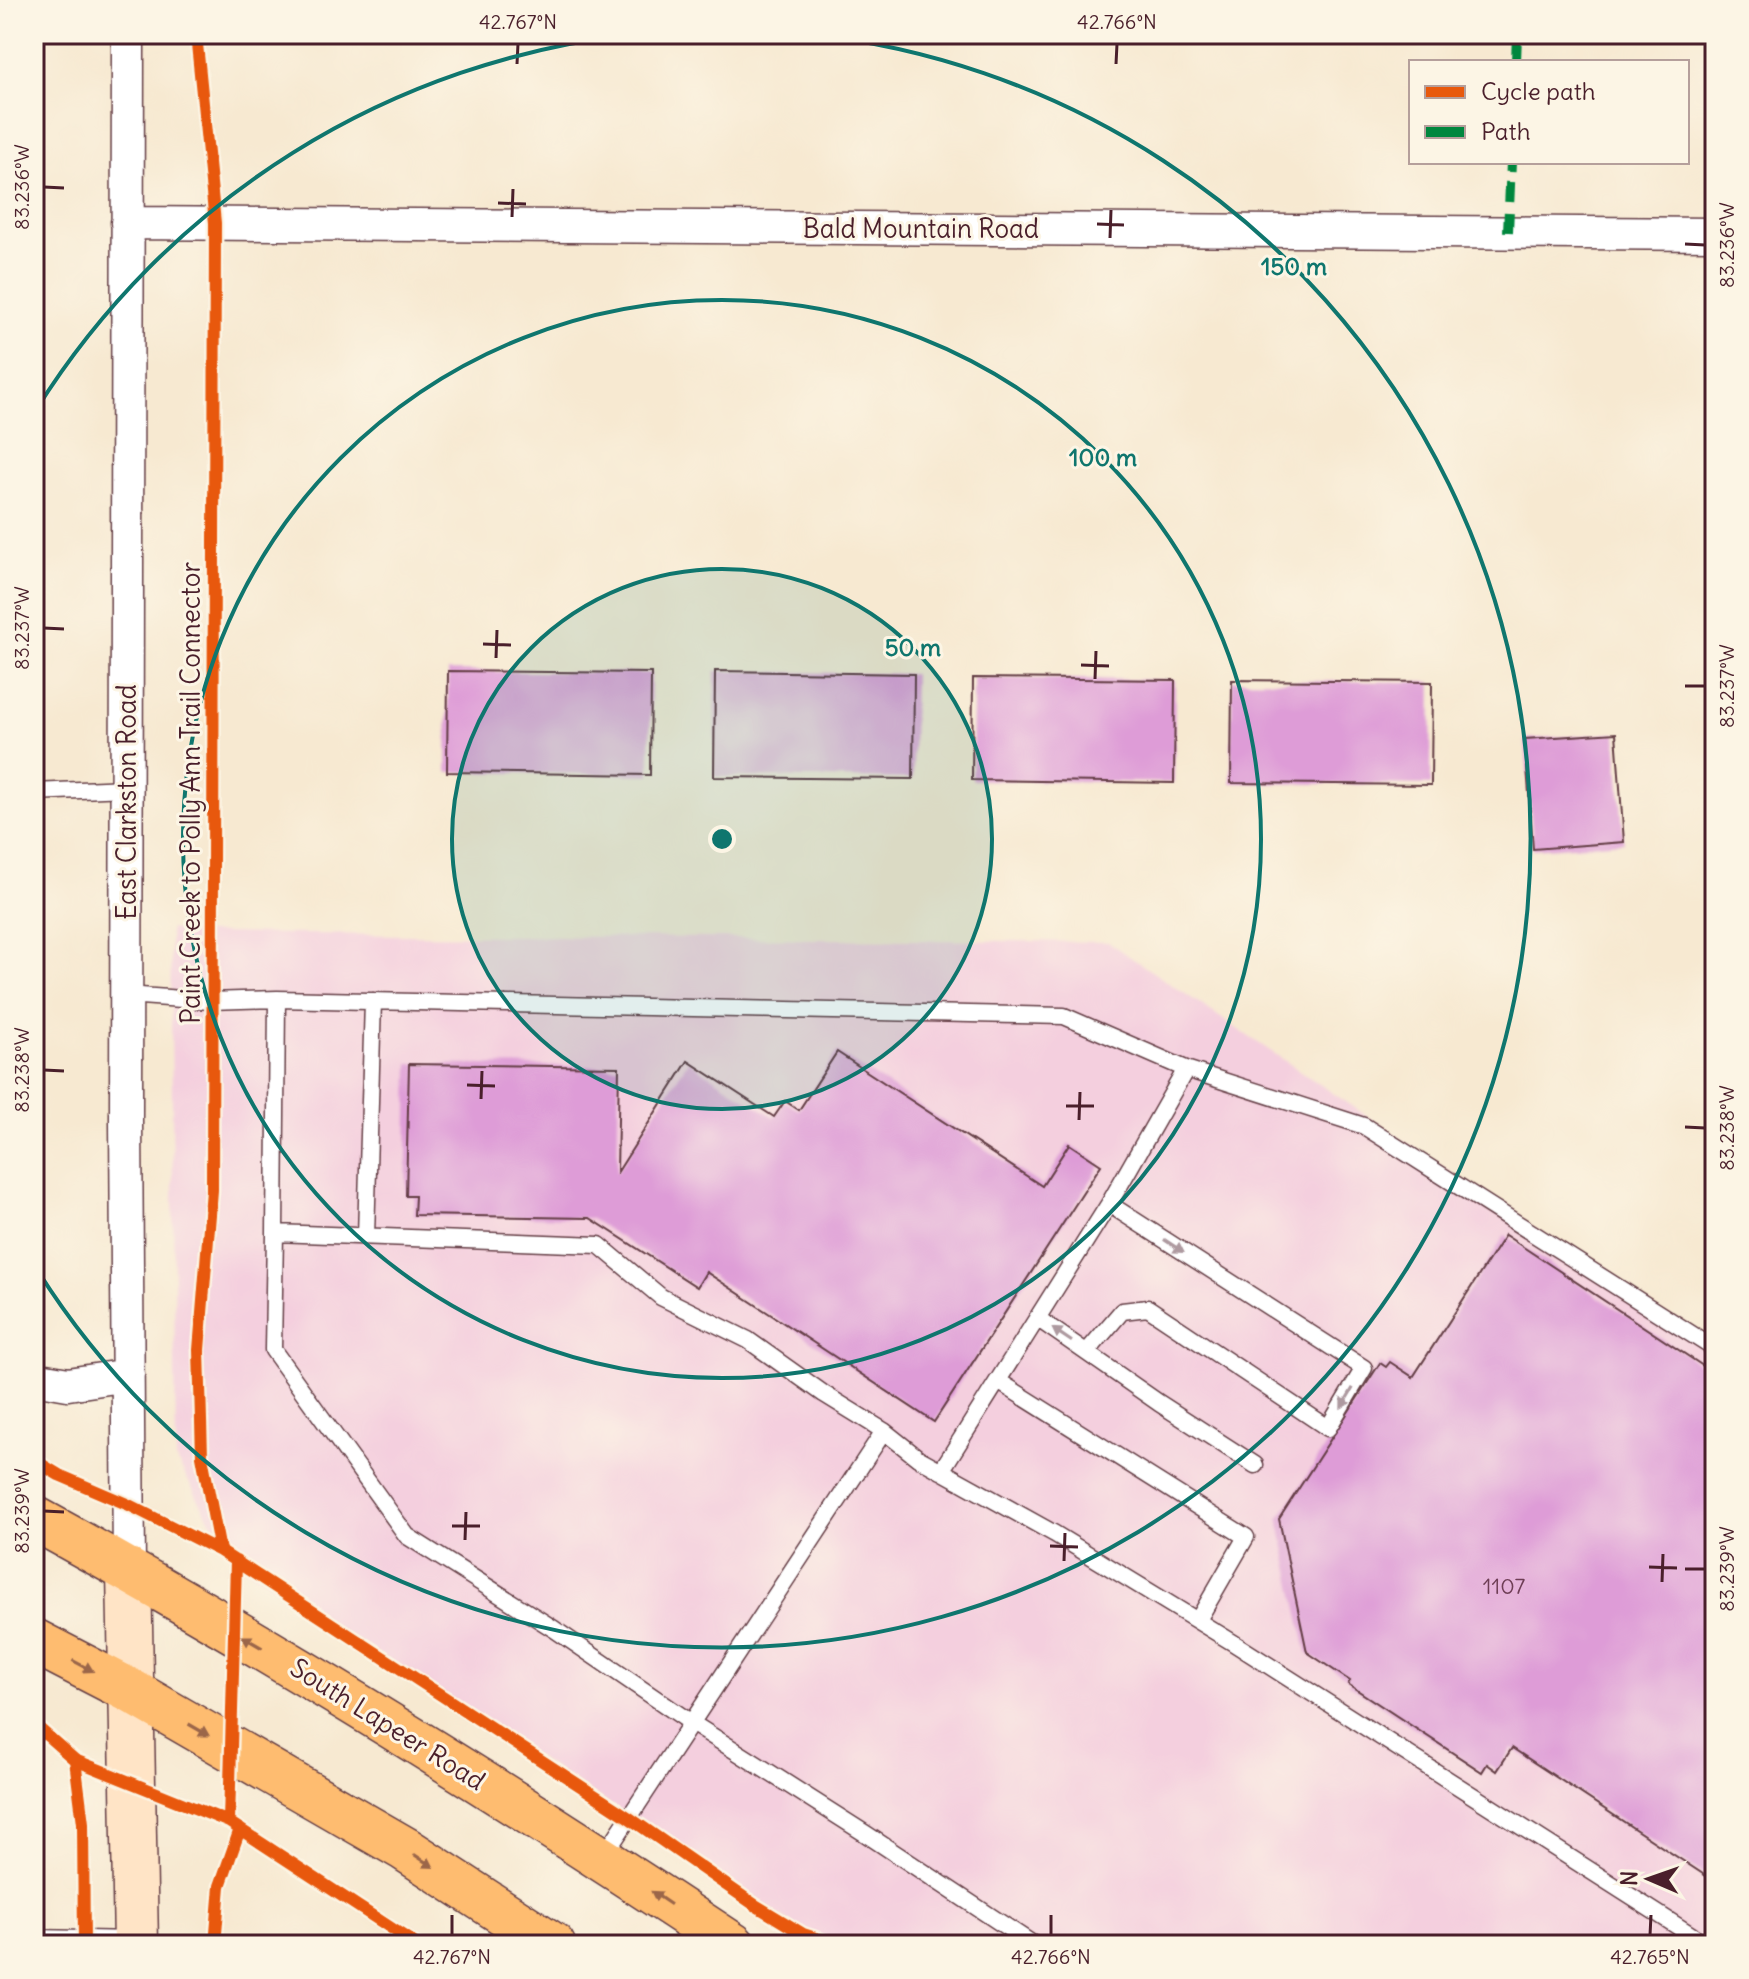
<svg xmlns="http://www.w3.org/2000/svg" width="1749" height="1979" viewBox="0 0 1749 1979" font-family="Delius,sans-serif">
<rect width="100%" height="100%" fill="#fcf5e5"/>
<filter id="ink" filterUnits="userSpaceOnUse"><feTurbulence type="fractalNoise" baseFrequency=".0125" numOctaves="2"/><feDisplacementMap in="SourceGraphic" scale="16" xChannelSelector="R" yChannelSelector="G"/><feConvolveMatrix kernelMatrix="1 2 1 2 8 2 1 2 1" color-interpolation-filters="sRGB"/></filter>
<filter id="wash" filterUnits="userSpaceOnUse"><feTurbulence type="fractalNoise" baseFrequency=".006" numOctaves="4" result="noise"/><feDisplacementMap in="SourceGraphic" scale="32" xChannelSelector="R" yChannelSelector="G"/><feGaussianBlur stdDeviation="1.8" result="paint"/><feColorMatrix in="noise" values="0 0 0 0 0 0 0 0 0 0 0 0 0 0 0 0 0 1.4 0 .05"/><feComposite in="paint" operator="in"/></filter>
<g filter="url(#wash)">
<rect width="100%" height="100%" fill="#f7e9d1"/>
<!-- built -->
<path fill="#f4cfde" d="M170,929L209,933L1108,942L1715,1350V1945H825L232,1559L176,1459Z"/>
<g id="blocks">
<!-- building -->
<path fill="#de9cd7" d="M448,671L651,673L650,775L447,772Z
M715,671L914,674L913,779L714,777Z
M973,678L1175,680L1174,783L972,780Z
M1232,680L1432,682L1431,785L1231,783Z
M1616,733L1624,842L1533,849L1525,739Z
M837,1052L1042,1186L1069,1144L1101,1165L934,1422L706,1272L697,1287L590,1218L414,1215L415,1196H406L409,1064L619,1067L617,1173L688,1061L774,1117L785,1101L799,1110Z
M1505,1235L1715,1374V1875L1706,1876L1512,1748L1497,1771L1487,1764L1482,1772L1348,1684L1350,1681L1307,1652L1279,1519L1380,1363L1386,1367L1390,1362L1413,1377Z"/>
</g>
</g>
<g filter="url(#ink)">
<use href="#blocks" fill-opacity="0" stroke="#643d44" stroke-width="2"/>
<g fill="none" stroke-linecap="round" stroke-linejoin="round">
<defs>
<path id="service" d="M34,792L126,788
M126,995L210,1001L277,999L1064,1016L1186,1069L1364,1126L1715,1349
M277,999L275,1233L599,1245L661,1297L748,1340L824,1394L884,1431L918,1458L1055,1534L1232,1642L1707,1945
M275,1233L273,1350L407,1536L554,1629L690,1722L866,1834L1034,1945
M366,1236L373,1001
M1037,1318L1159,1403L1255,1465
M1087,1352L1122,1311L1148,1308L1328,1428L1364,1368L1109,1204
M998,1381L1246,1537L1198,1620
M941,1471L1109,1204L1186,1069
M603,1857L884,1431
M34,1938L134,1940"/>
<path id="minor" d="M128,34L126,1119L129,1571
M127,223L1715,234
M34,1378L68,1384L128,1375"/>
<path id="secondary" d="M129,1571L136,1945"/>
<path id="primary" d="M34,1518C274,1649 505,1794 733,1945
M34,1641L131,1691L405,1849L553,1945"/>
</defs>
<!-- service casing -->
<use href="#service" stroke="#643d44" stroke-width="19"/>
<!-- minor casing -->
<use href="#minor" stroke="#643d44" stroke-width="35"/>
<!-- secondary casing -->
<use href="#secondary" stroke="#643d44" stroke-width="47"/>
<!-- primary casing -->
<use href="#primary" stroke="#643d44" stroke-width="47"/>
<!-- service -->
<use href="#service" stroke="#fff" stroke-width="16"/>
<!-- minor -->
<use href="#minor" stroke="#fff" stroke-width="32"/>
<!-- secondary -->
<use href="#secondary" stroke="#ffe4c6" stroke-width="44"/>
<!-- primary -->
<use href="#primary" stroke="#febc70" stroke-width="44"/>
<!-- quiet -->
<path stroke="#00873e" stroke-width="10" stroke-dasharray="20 10" stroke-linecap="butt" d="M1516,62L1517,34
M1508,232L1511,162"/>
<defs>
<path id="cycleway" d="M34,1489V1460L59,1475L129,1505L220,1551L202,1456L199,1350L212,1190L215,223L196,34
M220,1551L628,1817L755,1905L803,1934L837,1945
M34,1724L75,1760L83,1823L84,1945
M75,1760L229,1822L236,1561
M229,1822L417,1945
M215,1945L220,1886L240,1829"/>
</defs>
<!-- cycleway casing -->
<use href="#cycleway" stroke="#fcf5e5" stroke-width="17"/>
<!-- cycleway -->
<use href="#cycleway" stroke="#e8590c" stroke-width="12"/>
</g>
<!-- one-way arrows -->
<defs><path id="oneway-solid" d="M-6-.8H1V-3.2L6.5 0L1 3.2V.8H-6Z" transform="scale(2)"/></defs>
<g fill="#ae9aa0">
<use href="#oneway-solid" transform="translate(1174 1246) rotate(33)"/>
<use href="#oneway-solid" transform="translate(1062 1335) rotate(-146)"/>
<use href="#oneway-solid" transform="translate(1347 1398) rotate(121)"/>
</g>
<g fill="#9b664a">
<use href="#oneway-solid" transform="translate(252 1642) rotate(-150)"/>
<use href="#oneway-solid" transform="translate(83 1666) rotate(28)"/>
<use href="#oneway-solid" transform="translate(199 1730) rotate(30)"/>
<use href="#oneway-solid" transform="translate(424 1861) rotate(33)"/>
<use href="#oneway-solid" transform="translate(661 1898) rotate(-146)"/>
</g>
</g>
<!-- ticks -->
<path fill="none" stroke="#4a1f2b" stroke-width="3" d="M517,64L518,44M1116,64L1117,44M44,187L64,188M498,203L526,204M512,217L513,189M1097,224L1124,225M1110,238L1111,210M1685,244L1705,245M44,628L64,629M483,644L511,645M496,658L497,630M1081,665L1109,666M1095,679L1096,651M1685,686H1705M44,1070L64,1071M467,1085L495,1086M481,1099L482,1071M1066,1106H1094M1079,1120L1080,1092M1685,1127L1705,1128M44,1511L64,1512M452,1526H480M465,1540L466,1512M1050,1546L1078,1547M1064,1561L1065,1533M1649,1567L1677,1568M1685,1569H1705M1662,1582L1663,1554M452,1935V1915M1051,1935V1915M1650,1935L1651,1915"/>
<!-- distance rings -->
<circle cx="722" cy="839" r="270" fill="#0f766e" fill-opacity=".12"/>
<g fill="none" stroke="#0f766e" stroke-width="4">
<circle cx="722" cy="839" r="270"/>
<circle cx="722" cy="839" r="539"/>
<path d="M36 410A809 809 0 0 1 637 34M807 34A809 809 0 1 1 36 1268"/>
</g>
<g text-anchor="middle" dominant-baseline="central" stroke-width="6" stroke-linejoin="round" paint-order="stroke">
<!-- number labels -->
<g font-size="22" fill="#6f3e56">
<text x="1504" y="1586">1107</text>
</g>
<!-- street labels -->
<g font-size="26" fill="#4a1f2b" stroke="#fcf5e5">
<text x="921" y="228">Bald Mountain Road</text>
<text transform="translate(190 793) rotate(-90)">Paint Creek to Polly Ann Trail Connector</text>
<text transform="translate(126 802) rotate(-90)">East Clarkston Road</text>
<text transform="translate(388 1724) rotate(32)">South Lapeer Road</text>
</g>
</g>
<circle cx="722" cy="839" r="12" fill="#0f766e" stroke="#fcf5e5" stroke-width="4"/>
<g font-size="24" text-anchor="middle" font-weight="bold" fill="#0f766e" stroke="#fcf5e5" stroke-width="6" stroke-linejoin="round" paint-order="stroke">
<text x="1294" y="275">150 m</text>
<text x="1103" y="466">100 m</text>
<text x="913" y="656">50 m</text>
</g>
<!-- margin -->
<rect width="1749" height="1979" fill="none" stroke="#fcf5e5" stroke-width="88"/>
<!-- legend -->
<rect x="1409" y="60" width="280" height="104" fill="#fcf5e5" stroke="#b59f9b" stroke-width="2"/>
<rect x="1425" y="86" width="40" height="12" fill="#e8590c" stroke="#b59f9b" stroke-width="2"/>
<text x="1481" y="100" font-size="24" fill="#4a1f2b">Cycle path</text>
<rect x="1425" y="126" width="40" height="12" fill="#00873e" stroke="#b59f9b" stroke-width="2"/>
<text x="1481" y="140" font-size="24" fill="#4a1f2b">Path</text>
<!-- north arrow -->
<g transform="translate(1649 1879) rotate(272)" stroke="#fcf5e5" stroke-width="6" paint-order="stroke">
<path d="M0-6L14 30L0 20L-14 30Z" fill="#4a1f2b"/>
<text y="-12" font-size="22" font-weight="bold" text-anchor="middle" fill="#4a1f2b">N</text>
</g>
<rect x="44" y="44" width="1661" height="1891" fill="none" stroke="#4a1f2b" stroke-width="3"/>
<g font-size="20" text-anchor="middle" fill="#4a1f2b">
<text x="518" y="29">42.767°N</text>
<text x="1117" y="29">42.766°N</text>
<text transform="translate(22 187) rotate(-90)" y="7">83.236°W</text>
<text transform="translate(1727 245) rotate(-90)" y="7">83.236°W</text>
<text transform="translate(22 628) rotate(-90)" y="7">83.237°W</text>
<text transform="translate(1727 686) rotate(-90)" y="7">83.237°W</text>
<text transform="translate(22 1070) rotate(-90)" y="7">83.238°W</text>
<text transform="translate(1727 1128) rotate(-90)" y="7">83.238°W</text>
<text transform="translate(22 1511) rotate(-90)" y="7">83.239°W</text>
<text transform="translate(1727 1569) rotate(-90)" y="7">83.239°W</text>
<text x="452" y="1964">42.767°N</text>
<text x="1051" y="1964">42.766°N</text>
<text x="1650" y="1964">42.765°N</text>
</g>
</svg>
